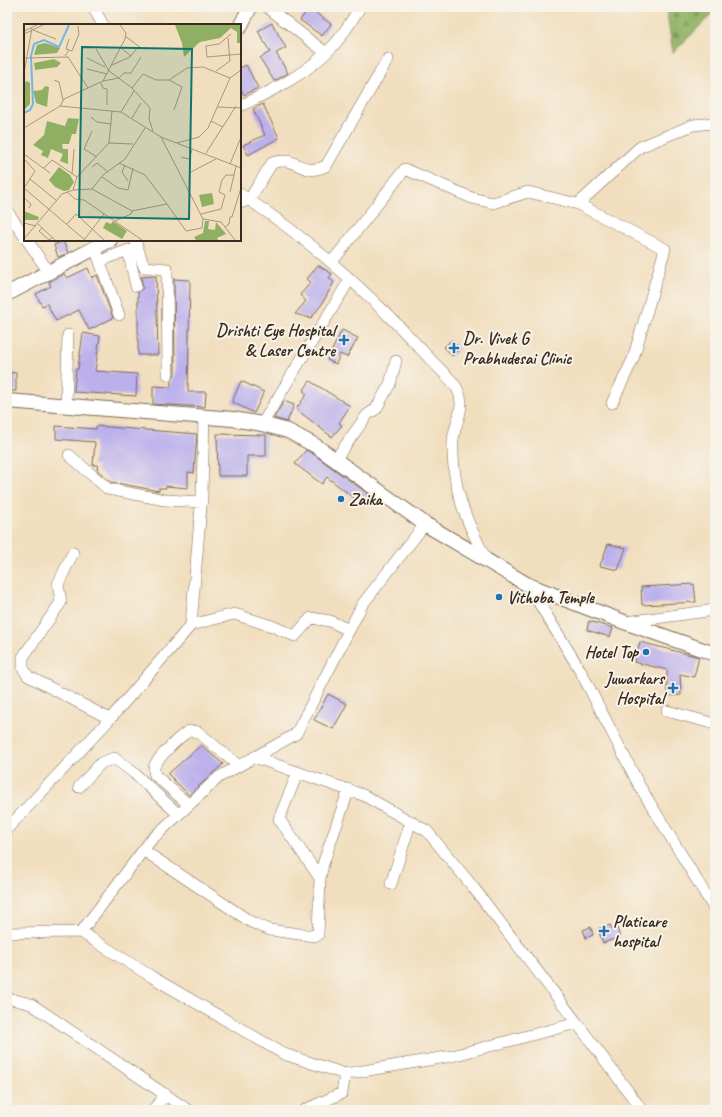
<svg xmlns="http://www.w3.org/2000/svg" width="722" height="1117" viewBox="0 0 722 1117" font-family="Caveat,sans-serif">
<defs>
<pattern id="forest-firs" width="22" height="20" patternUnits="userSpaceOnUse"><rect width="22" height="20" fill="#8fb063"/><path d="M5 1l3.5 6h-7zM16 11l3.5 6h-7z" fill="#768f51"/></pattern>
</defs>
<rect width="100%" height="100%" fill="#f7f3e8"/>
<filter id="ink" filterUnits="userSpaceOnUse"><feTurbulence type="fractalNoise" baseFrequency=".025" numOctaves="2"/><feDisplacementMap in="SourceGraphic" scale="8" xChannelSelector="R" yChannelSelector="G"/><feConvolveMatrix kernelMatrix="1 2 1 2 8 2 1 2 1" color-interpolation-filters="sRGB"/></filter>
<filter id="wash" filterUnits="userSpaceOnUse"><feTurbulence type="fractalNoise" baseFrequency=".012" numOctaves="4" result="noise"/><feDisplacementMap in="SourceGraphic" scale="16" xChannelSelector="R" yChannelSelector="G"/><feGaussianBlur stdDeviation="0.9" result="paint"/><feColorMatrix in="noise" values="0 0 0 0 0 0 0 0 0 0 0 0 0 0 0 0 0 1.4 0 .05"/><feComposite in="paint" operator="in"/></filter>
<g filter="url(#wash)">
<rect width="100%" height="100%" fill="#f1debe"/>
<!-- forest -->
<path fill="url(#forest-firs)" stroke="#656d40" d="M666,7H715V11L673,53Z"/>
<g id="blocks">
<!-- building -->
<path fill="#bbb0ec" d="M309,8L331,24L322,36L300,20Z
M272,23L286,48L276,53L288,73L274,81L260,58L270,52L258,31Z
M246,65L258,88L244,95L240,87V68Z
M263,104L279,138L248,155L243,145L265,135L253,109Z
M63,241L68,253L58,257L54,245Z
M318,265L332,274L329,278L334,282L322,304L311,318L295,314L306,301L300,295L311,282L307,279Z
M88,268L92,278L97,275L113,318L89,330L79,310L56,321L47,304L42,306L36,294L51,286L49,282L64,274L67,278Z
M156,276L158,355H138V292L143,288L141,277Z
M174,279L190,280L188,392H206L205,407L153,404V386L171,387V380L175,374Z
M342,330L358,338L347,357L340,354L336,364L327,360Z
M83,333L100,336L95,371L137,374L136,396L74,392L76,369H78Z
M451,340L459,349L452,356L444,347Z
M7,372L16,373V391H7Z
M241,381L264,392L254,413L232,402Z
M310,381L350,406L339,423L342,425L332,437L296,409L307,394L303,391Z
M284,401L294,405L287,422L274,418Z
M56,426L96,429V426L197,434L194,473L188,472V488L166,486V488H159V491L111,482L97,470L98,465H93L95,442L56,439Z
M217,434L266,435V456H247V476H218Z
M306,450L312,453L371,496L363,505L327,477L322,484L295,464Z
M608,544L626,548L618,570L600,566Z
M694,584L696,602L642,605L641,587Z
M589,621L613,628L610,637L587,630Z
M640,642L699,657L694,677L680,674L681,695L667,696V670L634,662Z
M328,694L347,704L333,729L314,720Z
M201,745L223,764L189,795L168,774Z
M610,925L612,929L617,928L620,937L603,943L598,929Z
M591,927L593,935L586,938L583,930Z"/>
</g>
</g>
<g filter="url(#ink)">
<use href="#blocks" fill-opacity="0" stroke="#7b6956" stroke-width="1"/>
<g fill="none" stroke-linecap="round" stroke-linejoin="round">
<defs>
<path id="minor" d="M93,7L103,25
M267,7L326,53
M240,106C272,91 310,72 334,45C344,34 352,20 360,7
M240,194C311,239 375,299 432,361C441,371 457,383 460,396C464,411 454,426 453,440C451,487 466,521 487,561
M243,202L249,200L272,163C298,154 300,178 326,166L388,59
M578,204L665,249L633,359L612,403
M7,211L25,237
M27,240L48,271
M135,240L144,267L167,269L168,374
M95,248L119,315
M100,261L128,250L136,286
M332,262L405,169L472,198L493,203L528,192L578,204L640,147L693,125L715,123
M66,406L68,335
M262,424L350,279
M69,455L108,489L165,500L202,502
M335,460L367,415L376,409L390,384L396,361
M73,553L58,584L61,602L23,657V668L28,676L110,719
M528,585L580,670L639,785L715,910
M626,622L715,610
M191,625L234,614L272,626L295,636L311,618L330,621L349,630
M667,711L715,724
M298,772L279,819L320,878
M79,787L101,763L114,758L134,773L178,814
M189,805L155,775C154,772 153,768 155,765C158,758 179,737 186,733C189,730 193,731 198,732L239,766
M7,829L110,719L191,625L202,494L204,418
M143,850L251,922L270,930L314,936L318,935L320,878L323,864L349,789
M391,884L411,821
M81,932L152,977L284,1054L345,1074L452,1056L577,1023L473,887L427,831L363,795L254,757
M7,933L81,932L151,840L219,777L296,734L362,605L425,524
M7,998L31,1004L188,1110
M577,1023L642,1110
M153,1110L166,1094
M305,1110L342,1093L345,1074"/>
<path id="major" d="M240,27L250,7
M7,294L110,240
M7,401L233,419L262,424L288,431L316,446L425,524L528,585L624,622L715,654"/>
</defs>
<!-- minor casing -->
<use href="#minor" stroke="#7b6956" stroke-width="12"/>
<!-- major casing -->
<use href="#major" stroke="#7b6956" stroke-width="16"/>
<!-- minor -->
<use href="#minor" stroke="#fff" stroke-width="11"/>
<!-- major -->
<use href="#major" stroke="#fff" stroke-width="14"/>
</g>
</g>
<!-- markers -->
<g fill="#1f6fb2" stroke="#f7f3e8" stroke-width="1.5">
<path d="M342 334h4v4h4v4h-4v4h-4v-4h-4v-4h4z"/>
<path d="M452 342h4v4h4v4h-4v4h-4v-4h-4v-4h4z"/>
<circle cx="341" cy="499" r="4"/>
<circle cx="499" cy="597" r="4"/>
<circle cx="646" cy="652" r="4"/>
<path d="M671 682h4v4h4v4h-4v4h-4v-4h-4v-4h4z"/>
<path d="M602 925h4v4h4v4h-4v4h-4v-4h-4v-4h4z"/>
</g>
<g text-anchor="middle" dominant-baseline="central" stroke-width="4" stroke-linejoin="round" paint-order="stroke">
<!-- poi labels -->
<g font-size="17" font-weight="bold" fill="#3b2a1e" stroke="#f7f3e8" text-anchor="start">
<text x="335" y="330" text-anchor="end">Drishti Eye Hospital<tspan x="335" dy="20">&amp; Laser Centre</tspan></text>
<text x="463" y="338">Dr. Vivek G<tspan x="463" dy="20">Prabhudesai Clinic</tspan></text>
<text x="349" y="499">Zaika</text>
<text x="507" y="597">Vithoba Temple</text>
<text x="638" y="652" text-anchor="end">Hotel Top</text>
<text x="664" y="678" text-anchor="end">Juwarkars<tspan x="664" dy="20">Hospital</tspan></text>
<text x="613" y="921">Platicare<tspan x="613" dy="20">hospital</tspan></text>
</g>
</g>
<!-- overview -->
<g transform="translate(24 24)">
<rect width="217" height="217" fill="#f1debe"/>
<path d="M151,1H217V19H213V8L207,4L196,14L176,18L160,33L158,19ZM21,19L36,24L33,29L10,31L13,21ZM30,35L37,39L33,43L11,46L10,39ZM3,57L6,59V80L0,86V59ZM21,62L25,63L23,83L12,79L9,67L18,66ZM44,94L55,95L52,110H48L45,120H38L39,125H44V140L36,137L39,130L27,125L24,134L17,131L19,127L9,121L20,111L23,97L41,102ZM35,143L46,151L50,158L45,166L40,167L31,163L25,156ZM188,169L190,180L178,183L175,171ZM0,187L15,193L14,196H0ZM89,197L103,207L98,215L79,204L82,198L87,200ZM181,197H185L184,205L191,206L192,198L202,210L193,214L194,216H172L170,213L179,209Z" fill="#8fb063"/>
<path fill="none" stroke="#72b6e8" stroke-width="2" d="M0,89L6,86L9,80L7,32L10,20L20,16L35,23L45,1"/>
<path fill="none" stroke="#a8967e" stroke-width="1" d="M9,6L32,15M0,7L13,1M0,10L19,1M207,10L195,20L182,22L183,33L217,30M101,12L117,24M97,24L107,32M72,25L85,47L108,64L126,84L125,95L129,107M45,26L42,25L45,15M41,32L45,26L48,27L55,10L54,2M0,34L44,33L64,64M63,34L81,43M88,41L106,33L114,23M63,45L83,50M192,47L206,37L204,14M0,49L8,4M30,56L35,58L39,76M145,56L158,63L150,86M79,57L95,54L100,49H107L117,33M77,59L79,64L83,65V81M108,64L119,50L132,56H145L163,44L179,43L206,54M36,82L40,75L79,57L101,15L102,9L96,1M193,83L217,84M97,88L110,67M67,93L73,98L87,100M108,94L117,79M187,97L199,103M0,104L36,82L97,88L137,113L217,144M68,107L60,125L73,133M137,113L179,195L197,198L211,216M85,119L109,120M153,119L175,113L184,104L206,54L217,46M182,129L212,82M0,130L26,149M157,133L165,135L168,126M0,135L11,147L0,164M206,140L217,113M101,141L98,148L104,157M68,143L73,139L83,147M19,145L28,136L53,153M167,148L192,135M48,150L50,125M78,153L94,164L104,166L109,144M6,155L33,177M0,164L61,216M68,165L108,187L143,180L121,151L95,139M49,166L53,153L85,119L88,87M43,168L51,175L60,176L118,216M206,168L210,151M0,174L7,180L5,184M143,180L162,207L178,204L179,195M177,190L197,185L201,171L195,168L198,156L202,151H210L212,142M91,197L107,190L108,187M0,199L12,202M14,200L31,216M43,200L52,190L80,216M201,203L205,200L206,193H208L217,164M18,204L15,207L25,216L28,214M0,215L38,170L49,166L68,165L79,151L101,135L121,104M60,216L80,190"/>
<path fill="#0f766e" fill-opacity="0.15" stroke="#0f766e" stroke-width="2" d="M58,23L168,25L165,195L55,193Z"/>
<rect width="217" height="217" fill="none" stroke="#3b2a1e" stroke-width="2"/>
</g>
<!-- margin -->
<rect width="722" height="1117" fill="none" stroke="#f7f3e8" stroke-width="24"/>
</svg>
